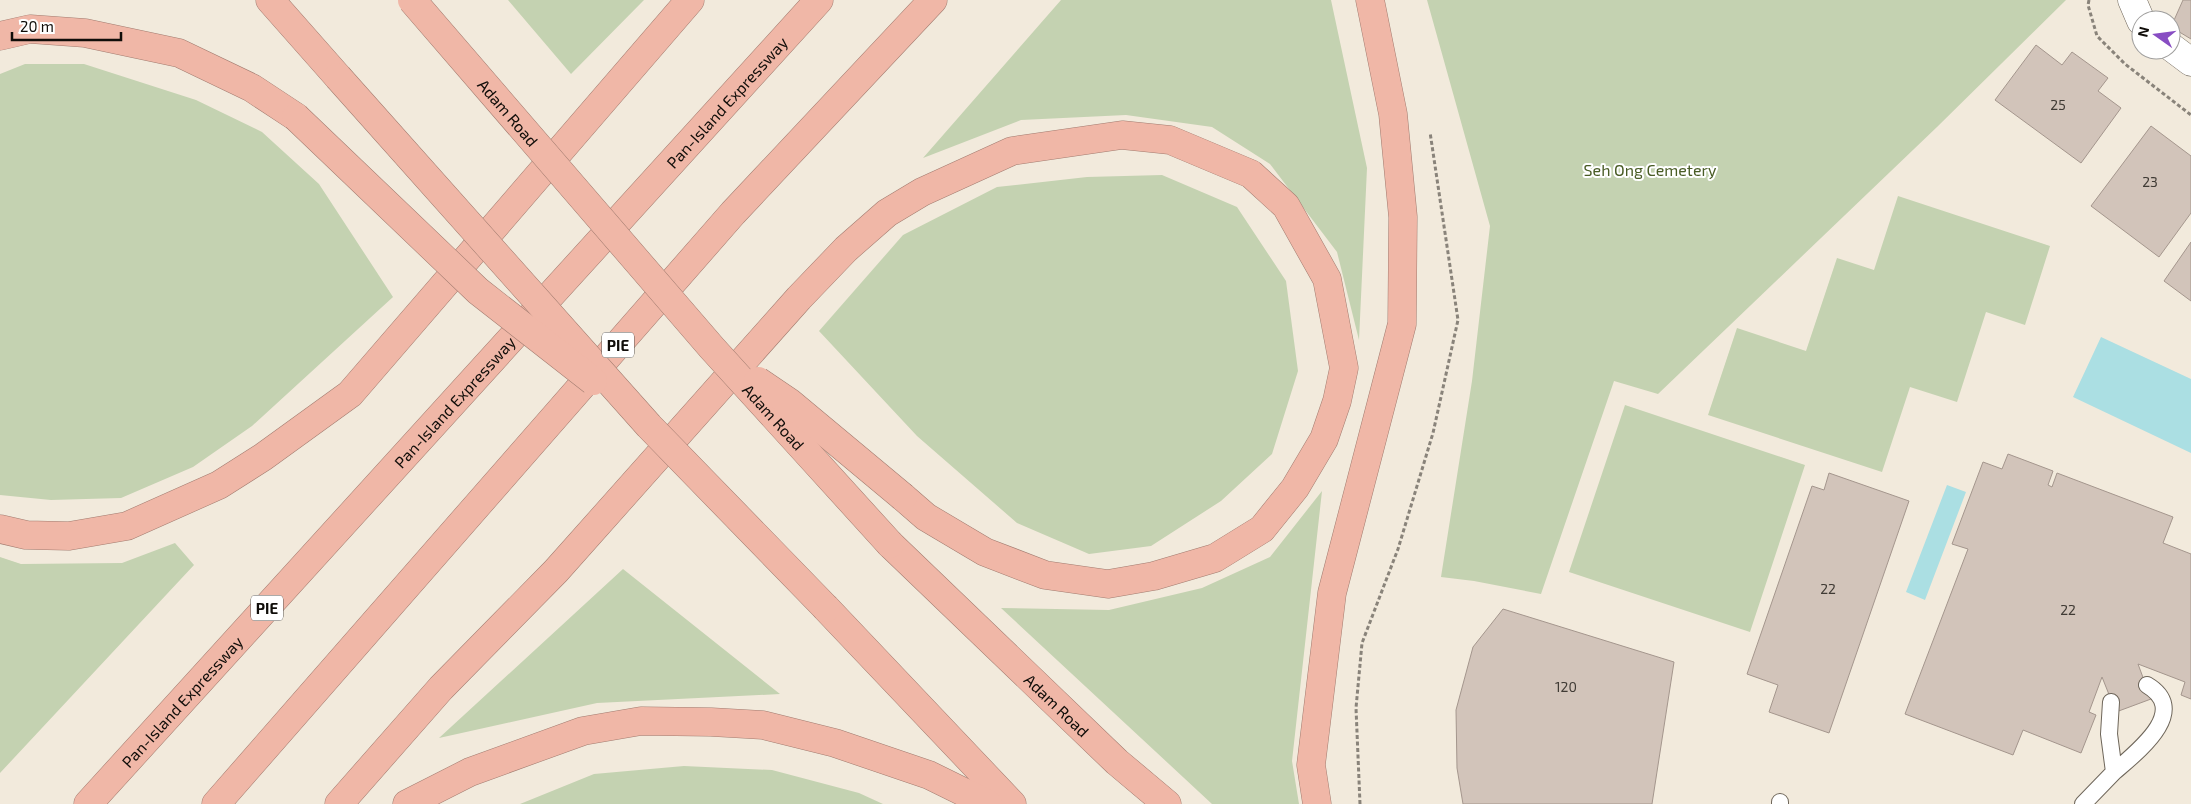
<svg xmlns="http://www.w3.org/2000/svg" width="2191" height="804" viewBox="0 0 2191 804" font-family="'Exo 2',sans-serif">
<rect width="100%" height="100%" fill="#f2eadc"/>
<!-- green -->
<path fill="#c4d2b1" d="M508,0H644L571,74Z
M1061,0H1331L1367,168L1359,340L1337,252L1270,164L1212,127L1126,115L1021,120L923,158Z
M1427,0H2066L1937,127L1658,394L1614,381L1541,594L1474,581L1441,577L1472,381L1490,226Z
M25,64H84L196,100L262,132L319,184L393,297L252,426L193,467L121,498L51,500L0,495V74Z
M1162,175L1237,207L1286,281L1298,371L1272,454L1221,501L1151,546L1089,554L1017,523L917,436L819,331L903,235L997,187L1087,177Z
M1898,196L2050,246L2025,325L1986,312L1957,402L1910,387L1882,472L1708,415L1737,328L1806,351L1837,258L1874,270Z
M1625,405L1805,465L1750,632L1569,572Z
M1322,491L1292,761L1299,804H1212L1001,608L1109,610L1202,588L1270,557Z
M175,543L194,565L0,773V557L21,564L122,563Z
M623,569L780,694L597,703L439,738Z
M684,766L772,770L859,793L883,804H520L594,774Z"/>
<!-- water -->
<path fill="#abdfe3" d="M2101,337L2191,379V453L2073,397Z
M1947,485L1966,492L1925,600L1906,592Z"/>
<!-- building -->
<path fill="#d2c4ba" stroke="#a4968d" d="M2183,0H2191V39L2171,27Z
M2036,45L2062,65L2072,52L2108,78L2098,91L2121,108L2081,163L1995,100Z
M2151,126L2191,156V213L2159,257L2091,206Z
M2191,242V301L2164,281Z
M2008,454L2053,471L2048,485L2052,487L2057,473L2173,517L2163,543L2191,554V699L2181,695L2185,682L2138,664L2151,699L2116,712L2102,677L2089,712L2096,715L2081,753L2023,730L2013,755L1905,714L1968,549L1952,544L1983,462L2002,469Z
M1829,473L1909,501L1829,733L1769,712L1778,685L1747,674L1812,486L1824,490Z
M1503,609L1674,662L1652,804H1463L1457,768L1456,710L1473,647Z"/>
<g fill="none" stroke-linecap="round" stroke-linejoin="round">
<defs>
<path id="lane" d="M2111,702L2109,734L2114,772C2137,752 2191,711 2147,685
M1780,802V804
M2083,804L2114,772"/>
<path id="street" d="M2132,0L2141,21
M2171,47L2191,62"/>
<g id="highway">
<path d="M270,0L338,77"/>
<path d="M0,36L30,29L85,33L179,53L252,88L296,117"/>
<path d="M0,529L26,535L69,536L127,526L219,485L263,457L350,394L690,0"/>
<path id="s1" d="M890,544L1117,762L1167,804"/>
<path d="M826,608L1012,804"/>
<path id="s2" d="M88,804L819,0"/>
<path d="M216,804L733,213L933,0"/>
<path d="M339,804L441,688L556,571L799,298L846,249L887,213L922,192L1012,151L1122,135L1170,140L1251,174L1286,206L1327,279L1344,368L1337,401L1324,439L1295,488L1262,529L1215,558L1154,576L1108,584L1045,575L985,552L926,517L903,497"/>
<path d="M407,804L470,772L583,731L641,721L711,722L763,725L835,743L929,775L988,804"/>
<path d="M1317,804L1311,765L1332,593L1402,324L1403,217L1393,114L1370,0"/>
</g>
</defs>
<!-- lane casing -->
<use href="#lane" stroke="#6e665a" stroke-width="18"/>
<!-- street casing -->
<use href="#street" stroke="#6e665a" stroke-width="29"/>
<!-- highway casing -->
<use href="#highway" stroke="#a27c70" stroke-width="29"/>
<!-- path -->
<path stroke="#89837a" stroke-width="3" stroke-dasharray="4 2.5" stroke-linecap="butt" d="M2089,0L2088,5L2097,36L2125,64L2191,115
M1360,804L1356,708L1362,643L1398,549L1433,433L1458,320L1430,132"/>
<!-- lane -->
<use href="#lane" stroke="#fff" stroke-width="16"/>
<!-- street -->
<use href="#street" stroke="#fff" stroke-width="28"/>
<!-- highway -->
<use href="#highway" stroke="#f0b7a7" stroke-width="28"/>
<defs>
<g id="highway-bridge">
<path id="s3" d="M412,0L712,348L890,544"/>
<path d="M338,77L649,426L826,608"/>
<path d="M296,117L478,291L593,381"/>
<path d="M758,381L789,402L903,497"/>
</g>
</defs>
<!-- highway-bridge casing -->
<use href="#highway-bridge" stroke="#a27c70" stroke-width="29" stroke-linecap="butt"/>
<!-- highway-bridge -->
<use href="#highway-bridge" stroke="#f0b7a7" stroke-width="28"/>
</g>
<g text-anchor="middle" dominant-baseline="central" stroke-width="4" stroke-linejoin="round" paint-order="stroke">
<!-- number labels -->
<g font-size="14" fill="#403b35">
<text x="2058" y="104">25</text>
<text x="2150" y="181">23</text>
<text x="1828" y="588">22</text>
<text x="2068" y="609">22</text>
<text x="1566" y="686">120</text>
</g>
<!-- shield labels -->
<g fill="#fff" stroke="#585653" stroke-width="1">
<rect x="602" y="332.5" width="32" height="25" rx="4"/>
<rect x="251" y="595.5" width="32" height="25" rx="4"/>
</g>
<g font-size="15" font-weight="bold" fill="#100d09">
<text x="618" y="345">PIE</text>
<text x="267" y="608">PIE</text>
</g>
<!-- street labels -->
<g font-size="16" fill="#100d09" stroke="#fff">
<text stroke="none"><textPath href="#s2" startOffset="949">Pan-Island Expressway</textPath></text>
<text stroke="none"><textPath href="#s3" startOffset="148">Adam Road</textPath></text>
<text stroke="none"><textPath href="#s2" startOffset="544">Pan-Island Expressway</textPath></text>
<text stroke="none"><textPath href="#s3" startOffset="552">Adam Road</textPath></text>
<text stroke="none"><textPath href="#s2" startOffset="139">Pan-Island Expressway</textPath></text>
<text stroke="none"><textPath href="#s1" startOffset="232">Adam Road</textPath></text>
</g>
<!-- park labels -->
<g font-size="16" fill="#495c25" stroke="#fff">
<text x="1650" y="169">Seh Ong Cemetery</text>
</g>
</g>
<!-- north arrow -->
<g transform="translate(2156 35) rotate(284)"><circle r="24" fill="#ffffff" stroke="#9f9e9d"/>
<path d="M0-4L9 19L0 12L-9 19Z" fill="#884dc3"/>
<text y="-8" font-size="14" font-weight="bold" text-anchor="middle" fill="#100d09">N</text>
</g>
<!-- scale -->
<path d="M12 32v8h109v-8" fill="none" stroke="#100d09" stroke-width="2.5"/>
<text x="20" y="32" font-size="15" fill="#100d09" stroke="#ffffff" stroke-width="4" paint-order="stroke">20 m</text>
</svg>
